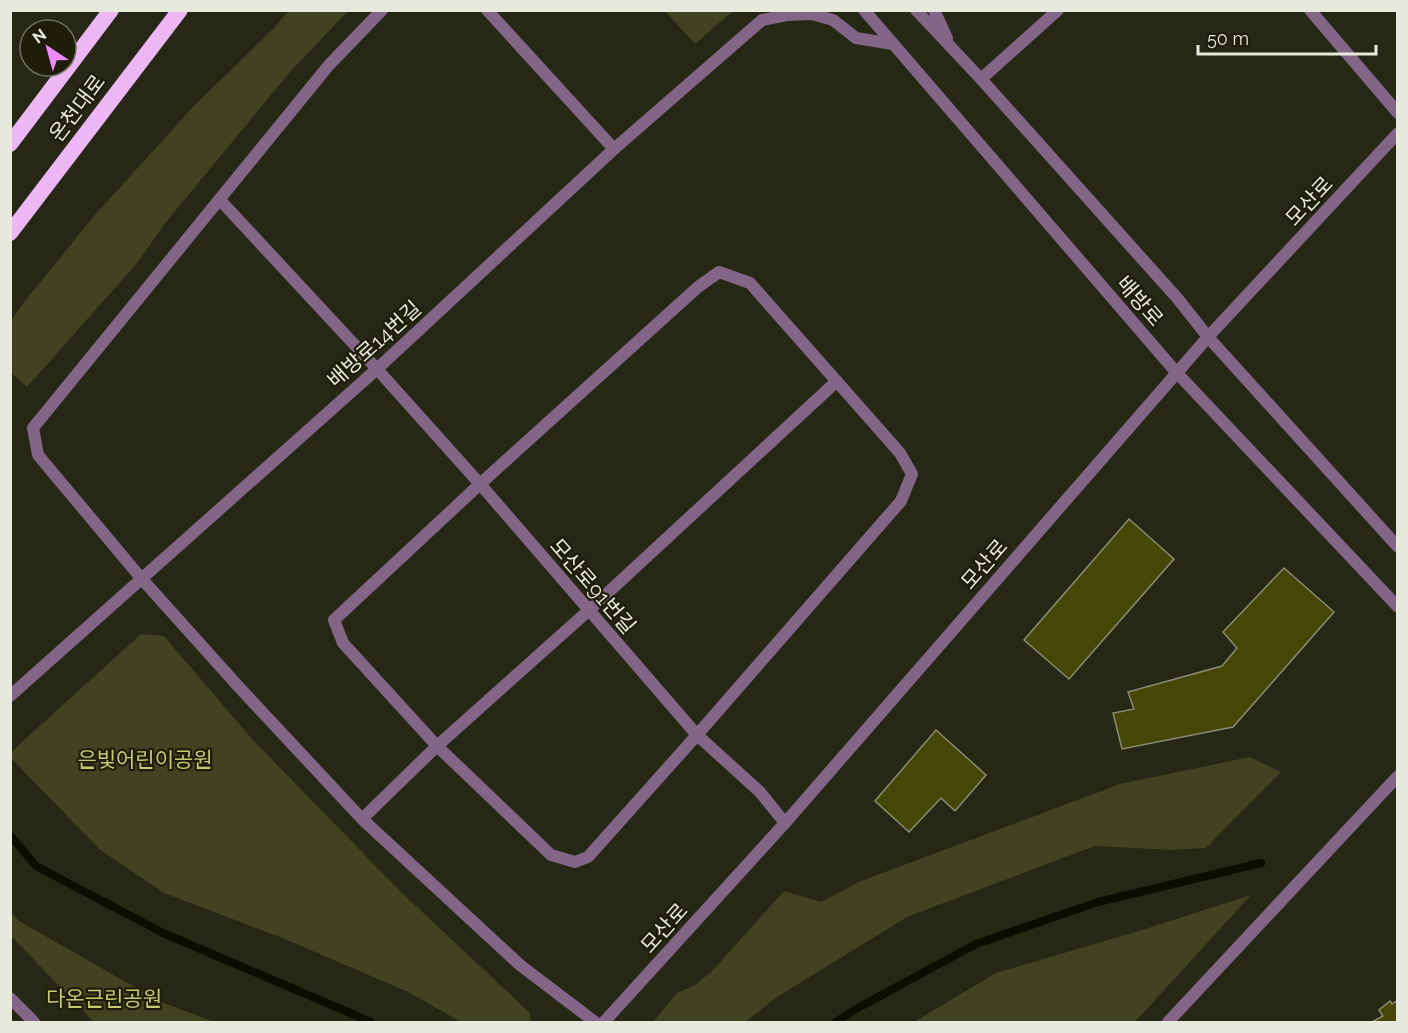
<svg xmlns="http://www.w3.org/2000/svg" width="1408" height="1033" viewBox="0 0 1408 1033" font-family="Raleway,'Noto Sans KR',sans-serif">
<rect width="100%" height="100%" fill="#262714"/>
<!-- green -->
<path fill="#414222" d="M289,10L348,11L290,72L166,222L138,262L27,387L11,373V321L24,302L94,216L192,108L275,27Z
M665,11H733L695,44Z
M141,634L164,636L253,740L399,890L530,1013L531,1022H461L408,992L280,937L164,893L99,849L11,758V752Z
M1250,757L1281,772L1206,848L1172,850L1095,846L907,917L777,997L745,1022H653L677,993L695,985L713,970L784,891L821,902L861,881L1120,784Z
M1251,895L1135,1022H914L996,973L1142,930Z
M11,912L19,921L161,1002L214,1022H94L11,936Z"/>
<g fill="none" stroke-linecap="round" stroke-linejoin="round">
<!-- stream -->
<path stroke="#0c0c00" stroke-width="8" d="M10,835L36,866L163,933L371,1022
M836,1022L856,1009L976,944L1098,902L1261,863"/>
</g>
<!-- building -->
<path fill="#464707" stroke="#8b8c75" stroke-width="1.5" d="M1129,519L1174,559L1069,679L1024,640Z
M1284,568L1334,612L1233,727L1122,749L1113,713L1134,709L1128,692L1222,666L1237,648L1223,632Z
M936,730L986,775L955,811L941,798L909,832L875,801Z
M1398,1000V1022H1372L1383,1016L1379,1010L1390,1001L1392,1004Z"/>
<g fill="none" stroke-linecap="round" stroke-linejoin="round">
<!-- minor -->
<path stroke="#836587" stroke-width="12" d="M382,10L329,65L33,428L38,455L141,578L237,685L362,819L520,965L595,1022
M487,10L614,149
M1310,10L1398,113
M981,79L1058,10
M220,200L377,369L480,484L697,735L760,792L785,823
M719,272L750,283L900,453L912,474L901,501L697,735L588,857L575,862L551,855L437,746L343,643L334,620L480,484L698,287Z
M10,696L377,369L614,149L762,20L787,15L812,14L833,20L856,38L893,44
M362,819L437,746L588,611L837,381
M10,998L34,1022"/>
<!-- tertiary -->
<path stroke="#836587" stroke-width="12" d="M864,10L1176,372L1398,607
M916,10L981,79L1178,299L1208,337L1398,547
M934,10L947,38
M604,1022L785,823L1208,337L1398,133
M1168,1022L1398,776"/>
<!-- trunk -->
<path stroke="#ecb7f4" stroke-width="16" d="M10,144L111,10
M10,233L180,10"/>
</g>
<g text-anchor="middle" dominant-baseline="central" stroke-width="4.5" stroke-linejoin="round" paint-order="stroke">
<!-- street labels -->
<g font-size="21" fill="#e8e9dd" stroke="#1d1d0a">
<text transform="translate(77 108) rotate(-53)">온천대로</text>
<text transform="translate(1309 201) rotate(-47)">모산로</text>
<text transform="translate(1140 301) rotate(49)">배방로</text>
<text transform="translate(374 344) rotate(-42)">배방로14번길</text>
<text transform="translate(984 564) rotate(-49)">모산로</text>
<text transform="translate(593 586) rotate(49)">모산로91번길</text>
<text transform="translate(664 928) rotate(-48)">모산로</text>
</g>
<!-- park labels -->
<g font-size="21" fill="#c6c872" stroke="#1d1d0a">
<text x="145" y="759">은빛어린이공원</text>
<text x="104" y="998">다온근린공원</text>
</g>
</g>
<!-- border -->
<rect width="1408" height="1033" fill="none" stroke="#e8e9dd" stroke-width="24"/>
<!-- north arrow -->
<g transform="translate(48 48) rotate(324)"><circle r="28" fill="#1d1d0a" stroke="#6e6f5e" stroke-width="1.5"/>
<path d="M0-4.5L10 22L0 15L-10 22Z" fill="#ec8cfb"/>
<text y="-9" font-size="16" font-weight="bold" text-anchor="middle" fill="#e8e9dd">N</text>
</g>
<!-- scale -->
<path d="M1198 45v9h178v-9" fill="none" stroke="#e8e9dd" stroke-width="3"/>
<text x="1207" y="45" font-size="18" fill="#e8e9dd" stroke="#1d1d0a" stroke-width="4.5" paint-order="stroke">50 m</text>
</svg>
